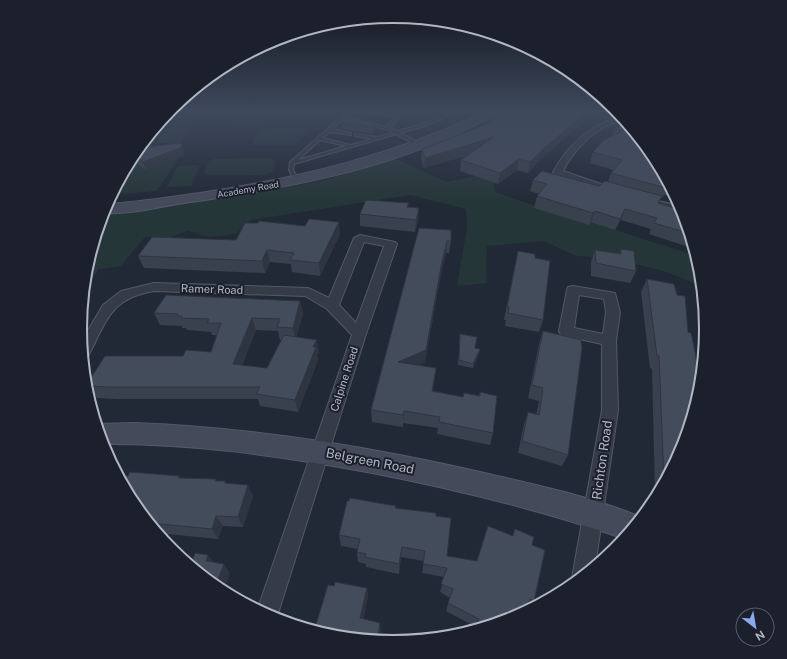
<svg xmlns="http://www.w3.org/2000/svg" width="787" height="659" viewBox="0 0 787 659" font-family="'Public Sans',sans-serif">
<rect width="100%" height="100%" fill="#222936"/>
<!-- green -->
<path fill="#253638" d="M180,111H232C214,124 189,126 167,125Z
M241,111H275L262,128L227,127Z
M291,126L309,128L295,145H252L253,139C261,128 278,126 291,126Z
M169,127H193L180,143H155Z
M270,158L276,161L272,172L266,175H210L203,173L209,161L213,159Z
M178,159L157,191L112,195L130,160Z
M396,159L447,182L492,173L495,192L572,218L590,214L603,226L690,254H697L701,269L703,287L667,272L612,258L576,256L544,241L487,246L486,283L457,286L467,227L466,209L410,195L251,220L236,234L209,237L188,231L168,238L145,237L121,266L86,271L103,214L223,198L318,182Z
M200,165L191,186L167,187L178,166Z"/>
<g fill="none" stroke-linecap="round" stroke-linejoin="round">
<defs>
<path id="lane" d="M348,111H352L332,129L351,133V135L330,132L322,138L351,145L372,139L355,136V134L378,137L393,133L386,129L365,124L367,123L386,127L395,117L357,112L355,111L397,115L401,111H405L390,128L397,131L423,124L445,115L441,111H445L450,115L425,126L400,133L420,143V145H416L396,134L294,164L293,170L296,175L292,176L289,170L290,162ZM320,140L346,146L298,160Z"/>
<path id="street" d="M623,117L626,121C621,122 615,122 610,124C592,131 572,153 563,171L610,187L611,189L610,191H602L555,174L553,172C568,145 592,122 623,117Z
M653,200L681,206L684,213L649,205L648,203Z
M360,235L395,242L397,244L366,334L276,620L257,611L352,335L327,309L305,296L154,291C108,299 107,322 87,358L83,359L81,342L103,305L121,291L154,283L308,288L329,298L354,238ZM364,242L384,246L356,323L339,305Z
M573,286L615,293L620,312L616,340L618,410L595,567L575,584L572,578L602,410V344L561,335L559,331L567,290L568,287ZM579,295L604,299L606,312L603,334L574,328Z"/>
<path id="secondary" d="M486,111H499C494,118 481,122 473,126C384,171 282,189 184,203C158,207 129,215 103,213L107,204C138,202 169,197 200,193C299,178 395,155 486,111Z
M133,423C253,427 372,447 489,474C540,486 594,497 643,518L625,539C541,510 455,489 367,472C279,456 192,443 102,444L96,424Z"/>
</defs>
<!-- lane casing -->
<use href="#lane" stroke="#535965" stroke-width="2"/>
<!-- street casing -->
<use href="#street" stroke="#535965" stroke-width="2"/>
<!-- secondary casing -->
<use href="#secondary" stroke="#535965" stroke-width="2"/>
<!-- path -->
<path stroke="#425155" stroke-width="1.5" stroke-dasharray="2 2" stroke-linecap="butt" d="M138,150L172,111"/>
<!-- lane -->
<use href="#lane" fill="#353b47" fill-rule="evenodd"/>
<!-- street -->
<use href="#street" fill="#353b47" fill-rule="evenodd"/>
<!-- secondary -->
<use href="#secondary" fill="#444a5a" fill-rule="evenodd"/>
</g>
<!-- wall -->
<path fill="#3a414e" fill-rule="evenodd" d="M510,111L541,159L528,173L517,170L498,184L460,171L461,160L468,155L424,168L421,159L422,149L490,122V121Z
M348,117L376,129L372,134L343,129L342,122Z
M617,127L654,156L677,198L664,195L661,199H660L658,204L684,211L695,249L649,234L651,229L621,220L615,230L591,222L589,225L534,208L537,196L539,194L530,191L533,180L599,186L608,182L611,173L614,170L590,163L593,152L613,135L615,129Z
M133,155H184L146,170L131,159Z
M408,207L419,208L418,220L415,232L360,226V214Z
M419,228L451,241L449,253H446L440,279L425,362L418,365L436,368L433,391L463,397L479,396L480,392L493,433L490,445L437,434L438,428L403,423V427L372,422L371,410Z
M340,234L320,276L292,272L291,264L270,262L265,273L144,268L138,256L236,240Z
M621,249L636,271L630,283L591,276V262L595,250L619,254Z
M535,258L543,320L539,332L505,326L506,320H504L515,264Z
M647,279L677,295L688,332L683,450L660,493L655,491L652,369L650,368L641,292Z
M300,301L303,314L296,337L319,352L317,355L318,360L298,412L260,406L258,399H117L97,398L88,386V385L87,384L183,356L211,352L217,335H212L211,332L187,330L186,328H182V326L160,325L154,313ZM256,330L278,331L280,340H281L267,368L242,365Z
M543,331L568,455L562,466L518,453L524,424L528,412L536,415L539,401L528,398L539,344Z
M460,334L475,348L480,349L479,354L473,368L458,365Z
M706,335L704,357L698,356L700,345Z
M179,476L180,478L216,479L217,481H225L226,483L253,496L243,527L223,526L218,539L157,533L133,503Z
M396,508L436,516L447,556L477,561L512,536L515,529L532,545L534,601L528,609H527L513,619L474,631L476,627L446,611L450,598L440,592L444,577L422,573L424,561L401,557L399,574L366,567V564L358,562L357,552L358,549L341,546L339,535Z"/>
<!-- shaded-wall -->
<path fill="#2f3540" d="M588,111H597L541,159L528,173L530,162L544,148Z
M375,122L376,129L372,134L371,127Z
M494,137L492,147L424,168L425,158Z
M181,143L184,155L146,170L143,162Z
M519,159L517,170L498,184L500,173Z
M419,208L418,220L415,232L416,220Z
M625,209L621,220L615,230L620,219Z
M595,211L591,222L589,225L593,213Z
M339,222L340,234L320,276L319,263Z
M447,241L446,253L440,279L425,362L398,375V362L441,267Z
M267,250L270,262L265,273L262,261Z
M91,258L98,270L84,292L86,268L88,262Z
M300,301L303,314L295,340L293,328Z
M252,318L256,330L237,376L233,364Z
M317,340L319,352L317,355L318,360L298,412L295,400Z
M480,349L479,354L473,368V364Z
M436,368L435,380L431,403L432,391Z
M404,411L403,423V427V415Z
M248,485L253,496L243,527L238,517Z
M216,516L223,526L218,539L212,529Z
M402,547L401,557L399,574V564Z
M208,555L215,564L206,561Z
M224,564L230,573L225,587L227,590L225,593L217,588L218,580Z
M367,588L368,597L362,626L360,618Z
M380,623L381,631L379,642L377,641Z"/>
<!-- building -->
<path fill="#434c5b" stroke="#2f3540" d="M510,111H588L544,148L530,162L519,159L500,173L461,160L494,137L425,158L422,149L492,122L490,121Z
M348,117L375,122L371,127L342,122Z
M627,122L654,156L669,184L666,188L611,173L622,160L593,152L604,140L622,131L615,129L618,127H617Z
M181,143L182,147L143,162L133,155L139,148Z
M542,171L599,186L605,181L662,196L658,203L684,211L691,234L654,223L657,218L625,209L620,219L595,211L593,213L537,196L547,184L533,180Z
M366,200L409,203L407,207L419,208L416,220L360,214Z
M309,219L339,222L319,263L290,260L294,253L267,250L262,261L138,256L152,237L236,240L245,223H258L259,221L305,226Z
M419,228L451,230V241H447L441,267L426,350L398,362L436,368L432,391L463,397L464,393L480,396V392L497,396L493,433L439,422L440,417L404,411L403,415L371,410Z
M621,249L634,251L636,271L596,263L595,250L621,254Z
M518,251L535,254V258L550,261L543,320L508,313L509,307H507Z
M647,279L674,284L677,295L685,296L688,332L691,333L695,352L701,389L683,450L666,481L664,480L659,356H657Z
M166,295L300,301L293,328L277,327L280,319L252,318L233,364L267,368L284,335L317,340L313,347H316L295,400L256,394L260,387H109L88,386L89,384H87L105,356H183L186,350L211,352L221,323H207L209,319L181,318L182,316H177L178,314L154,313Z
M543,331L581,340L582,348L568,455L522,441L528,412L539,415L543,388L532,385Z
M460,334L477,337L475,348L480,349L473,364L459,360Z
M130,472L179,476L178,478L216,479L215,481H225V483L248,485L238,517L216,516L212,529L149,523L133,503L118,475L128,476Z
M350,498L396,506L395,508L436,513V516L451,518L447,556L477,561L488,526L513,536L515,529L534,537L532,545L545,550L534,601L530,599L526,612L513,619L475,631L479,619L448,603L453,589L441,584L447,568L423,564L425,551L402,547L399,564L365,557L366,554L357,552L360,539L339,535L347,501H349Z
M195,553L208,555L206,561L224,564L218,580L220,581L217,588L185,562L187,558L193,559Z
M335,582L367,588L360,618L380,623L377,641L332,637L314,631L328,585L334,586Z"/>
<!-- sky -->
<linearGradient id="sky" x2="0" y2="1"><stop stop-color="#13171e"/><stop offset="0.55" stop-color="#3e495d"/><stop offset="1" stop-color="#3e495d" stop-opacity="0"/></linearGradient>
<rect width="787" height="203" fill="url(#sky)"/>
<g text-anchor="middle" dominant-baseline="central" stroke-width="4" stroke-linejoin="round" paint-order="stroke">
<!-- far-street labels -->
<g font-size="9" fill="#b0b6c3" stroke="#1b202c">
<text transform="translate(248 189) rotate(-10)">Academy Road</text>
</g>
<!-- street labels -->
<g font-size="11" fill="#b0b6c3" stroke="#1b202c">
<text transform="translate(212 289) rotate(2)">Ramer Road</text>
<text transform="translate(344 379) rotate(-72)">Calpine Road</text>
</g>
<!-- near-street labels -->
<g font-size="13" fill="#b0b6c3" stroke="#1b202c">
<text transform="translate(602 460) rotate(-82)">Richton Road</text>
<text transform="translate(370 461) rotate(11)">Belgreen Road</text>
</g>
</g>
<!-- crop -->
<path d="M0 0H787V659H0ZM87 329a306 306 0 1 1 612 0a306 306 0 1 1-612 0Z" fill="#1b202c" fill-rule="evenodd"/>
<path fill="none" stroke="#b0b6c3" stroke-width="2" d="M87 329a306 306 0 1 1 612 0a306 306 0 1 1-612 0Z"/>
<!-- north arrow -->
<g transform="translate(755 627) rotate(149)"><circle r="19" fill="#1b202c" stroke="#575c68"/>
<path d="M0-3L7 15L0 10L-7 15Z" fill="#89a8ef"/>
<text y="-6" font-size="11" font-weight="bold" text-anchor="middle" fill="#b0b6c3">N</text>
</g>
</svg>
